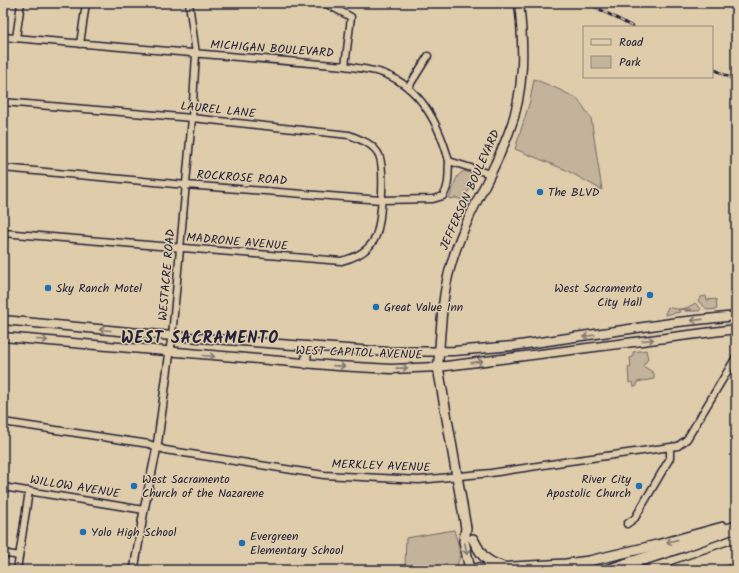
<svg xmlns="http://www.w3.org/2000/svg" width="739" height="573" viewBox="0 0 739 573" font-family="Kalam,sans-serif">
<rect width="100%" height="100%" fill="#dfccaa"/>
<filter id="ink" filterUnits="userSpaceOnUse"><feTurbulence type="fractalNoise" baseFrequency=".025" numOctaves="2"/><feDisplacementMap in="SourceGraphic" scale="8" xChannelSelector="R" yChannelSelector="G"/><feConvolveMatrix kernelMatrix="1 2 1 2 8 2 1 2 1" color-interpolation-filters="sRGB"/></filter>
<g filter="url(#ink)">
<!-- green -->
<path fill="#c3b39a" stroke="#726a6a" d="M534,79L558,89L578,99L591,118L602,190L566,170L515,149L530,101Z
M464,171L470,173L474,177L473,178V181L464,200L456,198L449,199V198C455,189 453,176 464,171Z
M706,296L707,300L716,299L717,309L708,310L698,301L701,297Z
M695,303L701,309L699,311H685L692,310L691,309L678,310L680,312L665,315V314L668,307C678,311 687,309 695,303Z
M646,350L648,359L643,366L654,373V379L637,382V386L634,387L633,382L629,383L628,368L631,367L630,358L633,357V352Z
M454,530C458,544 464,557 454,570H400L405,567L406,538Z"/>
<g fill="none" stroke-linecap="round" stroke-linejoin="round">
<defs>
<path id="minor" d="M325,3L351,17L345,66
M3,37L345,66C356,68 368,69 379,72C419,84 439,124 449,161L490,174
M16,38L21,3
M80,44L86,3
M408,88L428,56
M3,102L192,118L349,135C359,139 373,143 379,155C385,169 382,226 374,240C367,252 354,258 341,261L3,233
M3,168L186,185L381,200L433,199L443,196C450,186 448,172 449,161
M172,336L192,118L196,54L189,3
M3,422L149,444L165,450L324,475L419,480L491,473L570,461L678,446L687,439L736,357
M3,487L144,510
M627,524L635,518L670,458V448
M3,553L19,556
M17,570L29,491"/>
<path id="tertiary" d="M134,570L144,510L157,447L172,336"/>
<path id="secondary" d="M3,320L172,336L388,352L454,351L513,346L678,322L736,316
M3,337L338,366L391,369L438,367L736,329
M306,364L307,346
M438,367C441,334 441,298 451,265C464,218 492,178 509,132C525,91 524,46 519,3"/>
<path id="primary" d="M438,367L466,528L464,541L470,570
M473,539C481,554 484,561 501,566
M479,569L566,564L589,561L657,545L723,527
M704,570L736,556"/>
<path id="motorway" d="M474,570L479,569
M610,570L683,546L736,527
M675,570L736,549"/>
</defs>
<!-- minor casing -->
<use href="#minor" stroke="#22223b" stroke-width="9"/>
<!-- tertiary casing -->
<use href="#tertiary" stroke="#22223b" stroke-width="10"/>
<!-- secondary casing -->
<use href="#secondary" stroke="#22223b" stroke-width="11"/>
<!-- primary casing -->
<use href="#primary" stroke="#22223b" stroke-width="12"/>
<!-- motorway casing -->
<use href="#motorway" stroke="#22223b" stroke-width="14"/>
<!-- minor -->
<use href="#minor" stroke="#dfccaa" stroke-width="6"/>
<!-- tertiary -->
<use href="#tertiary" stroke="#dfccaa" stroke-width="7"/>
<!-- secondary -->
<use href="#secondary" stroke="#dfccaa" stroke-width="8"/>
<!-- primary -->
<use href="#primary" stroke="#dfccaa" stroke-width="9"/>
<!-- motorway -->
<use href="#motorway" stroke="#dfccaa" stroke-width="11"/>
<defs>
<path id="rail" d="M588,3L633,27
M712,68L736,81"/>
</defs>
<!-- rail casing -->
<use href="#rail" stroke="#22223b" stroke-width="3"/>
<!-- rail -->
<use href="#rail" stroke="#dfccaa" stroke-width="1.5" stroke-dasharray="4.5" stroke-linecap="butt"/>
</g>
<!-- one-way arrows -->
<defs><path id="oneway-shaft" d="M-6 0H5M1.5-3L5.5 0L1.5 3" fill="none" stroke-width="1.6" stroke-linecap="round" stroke-linejoin="round"/></defs>
<g stroke="#807772">
<use href="#oneway-shaft" transform="translate(697 320) rotate(174)"/>
<use href="#oneway-shaft" transform="translate(105 330) rotate(-175)"/>
<use href="#oneway-shaft" transform="translate(589 336) rotate(171)"/>
<use href="#oneway-shaft" transform="translate(42 340) rotate(5)"/>
<use href="#oneway-shaft" transform="translate(648 340) rotate(-7)"/>
<use href="#oneway-shaft" transform="translate(209 356) rotate(5)"/>
<use href="#oneway-shaft" transform="translate(477 362) rotate(-8)"/>
<use href="#oneway-shaft" transform="translate(339 366) rotate(4)"/>
<use href="#oneway-shaft" transform="translate(402 368) rotate(-1)"/>
<use href="#oneway-shaft" transform="translate(672 541) rotate(165)"/>
<use href="#oneway-shaft" transform="translate(466 549) rotate(78)"/>
</g>
</g>
<!-- markers -->
<g fill="#1f6fb2" stroke="#dfccaa" stroke-width="1.5">
<circle cx="540" cy="192" r="4"/>
<circle cx="48" cy="288" r="4"/>
<circle cx="650" cy="295" r="4"/>
<circle cx="376" cy="307" r="4"/>
<circle cx="134" cy="486" r="4"/>
<circle cx="639" cy="486" r="4"/>
<circle cx="83" cy="532" r="4"/>
<circle cx="242" cy="543" r="4"/>
</g>
<g text-anchor="middle" dominant-baseline="central" stroke-width="3" stroke-linejoin="round" paint-order="stroke">
<!-- street labels -->
<g font-size="12" fill="#22223b" stroke="#dfccaa">
<text transform="translate(272 49) rotate(4)">MICHIGAN BOULEVARD</text>
<text transform="translate(218 110) rotate(6)">LAUREL LANE</text>
<text transform="translate(242 178) rotate(4)">ROCKROSE ROAD</text>
<text transform="translate(470 190) rotate(-66)">JEFFERSON BOULEVARD</text>
<text transform="translate(237 242) rotate(5)">MADRONE AVENUE</text>
<text transform="translate(167 275) rotate(-85)">WESTACRE ROAD</text>
<text transform="translate(359 353) rotate(2)">WEST CAPITOL AVENUE</text>
<text transform="translate(381 466) rotate(2)">MERKLEY AVENUE</text>
<text transform="translate(75 487) rotate(9)">WILLOW AVENUE</text>
</g>
<!-- poi labels -->
<g font-size="12" fill="#22223b" stroke="#dfccaa" text-anchor="start">
<text x="548" y="192">The BLVD</text>
<text x="56" y="288">Sky Ranch Motel</text>
<text x="642" y="288" text-anchor="end">West Sacramento<tspan x="642" dy="14">City Hall</tspan></text>
<text x="384" y="307">Great Value Inn</text>
<text x="142" y="479">West Sacramento<tspan x="142" dy="14">Church of the Nazarene</tspan></text>
<text x="631" y="479" text-anchor="end">River City<tspan x="631" dy="14">Apostolic Church</tspan></text>
<text x="91" y="532">Yolo High School</text>
<text x="250" y="536">Evergreen<tspan x="250" dy="14">Elementary School</tspan></text>
</g>
<!-- district labels -->
<g font-size="16" font-weight="bold" letter-spacing="1" fill="#22223b" stroke="#dfccaa">
<text x="200" y="338">WEST SACRAMENTO</text>
</g>
</g>
<!-- margin -->
<rect width="739" height="573" fill="none" stroke="#dfccaa" stroke-width="16"/>
<rect x="8" y="8" width="723" height="557" fill="none" stroke="#22223b" stroke-width="1.5" filter="url(#ink)"/>
<!-- legend -->
<rect x="583" y="26" width="130" height="52" fill="#dfccaa" stroke="#93887e"/>
<rect x="591" y="39" width="20" height="6" fill="#dfccaa" stroke="#93887e"/>
<text x="619" y="46" font-size="12" fill="#22223b">Road</text>
<rect x="591" y="56" width="20" height="12" fill="#c3b39a" stroke="#93887e"/>
<text x="619" y="66" font-size="12" fill="#22223b">Park</text>
</svg>
